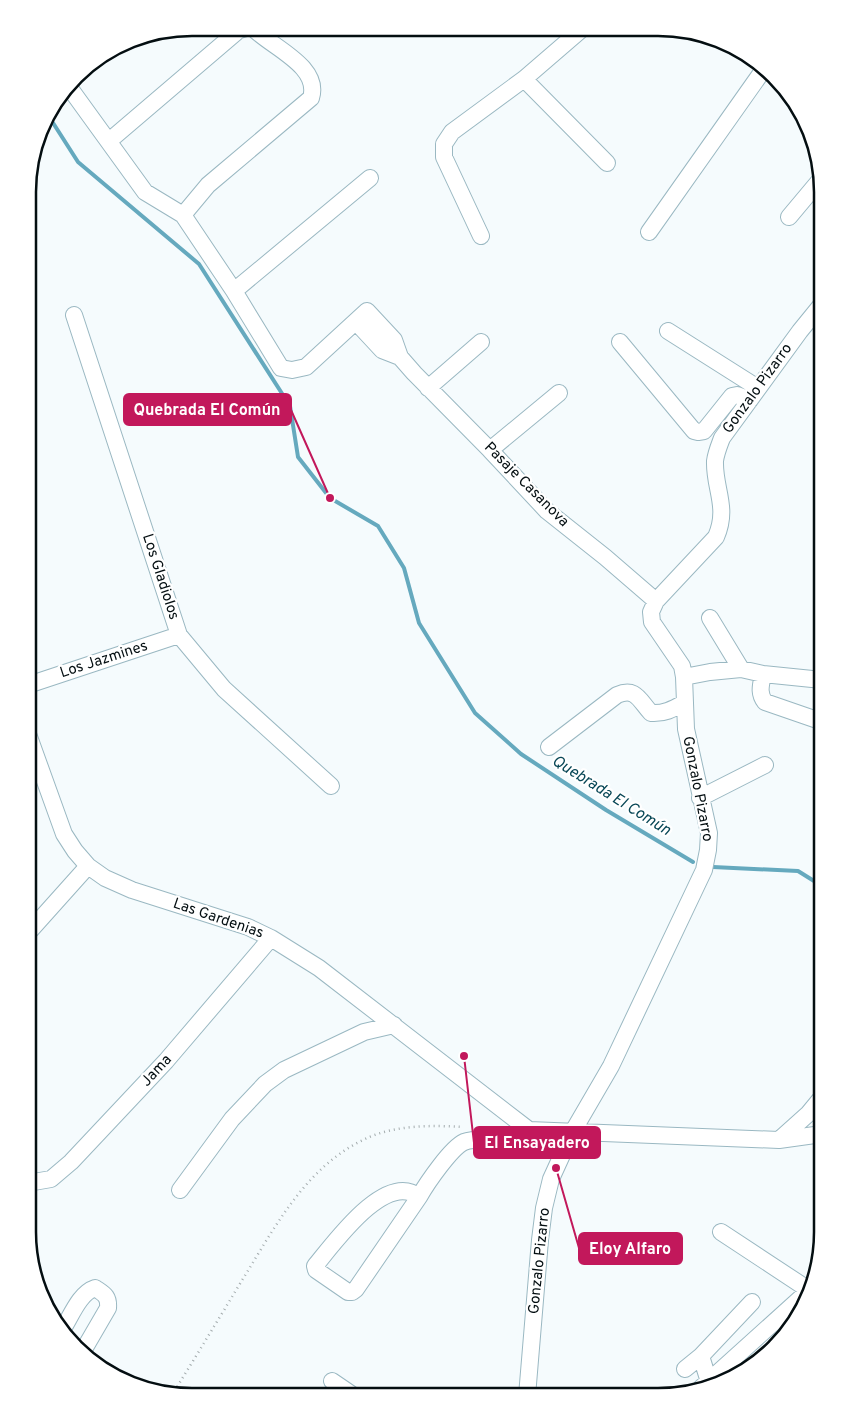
<svg xmlns="http://www.w3.org/2000/svg" width="850" height="1424" viewBox="0 0 850 1424" font-family="Overpass,sans-serif">
<rect width="100%" height="100%" fill="#f5fbfd"/>
<g fill="none" stroke-linecap="round" stroke-linejoin="round">
<!-- stream -->
<path stroke="#65a9be" stroke-width="4" d="M48,115L78,162L199,264L290,406L298,457L330,498L378,526L404,568L419,623L475,713L521,754L606,810L693,862
M713,867L798,871L822,886"/>
<defs>
<path id="minor" d="M524,79L607,163
M69,87L145,192L183,215L234,291L281,368L292,370L306,367L367,311L394,340L400,357L414,373L490,450L547,511L605,557L656,601
M109,141L239,30L246,28H253C271,47 321,66 311,98L208,185L183,215
M789,217L820,180
M649,232L764,69
M481,236L444,157V144L452,132L524,79L582,29
M234,291L370,178
M74,315L179,635L224,689L331,786
M356,322L382,350L400,357
M668,331L758,388
M620,342L694,431L698,432L704,431L732,396L737,395L750,400
M428,388L481,342
M490,450L559,393
M710,618L741,669
M763,674C761,685 758,693 765,702L820,721
M684,677L710,672L741,669L763,674L822,680
M28,685L179,635
M28,734L64,834L75,851L88,866L105,878L132,890L248,927L271,938L319,968L529,1130
M549,747L617,695C636,687 639,700 651,713C664,714 673,709 684,703
M700,798L765,765
M28,933L88,866
M779,1140L808,1114L822,1097
M28,1183L51,1179L71,1162L166,1061L271,938
M180,1190L232,1119L265,1084L284,1070L364,1032L394,1025
M419,1197C386,1170 334,1243 315,1266L316,1270L348,1292H352L356,1289L419,1197C427,1183 451,1148 464,1142C482,1135 513,1147 529,1130L779,1140L822,1134
M721,1232L809,1290
M64,1327C72,1314 80,1293 95,1288C104,1294 109,1296 108,1308L83,1351
M685,1369L701,1356
M332,1381L354,1396
M709,1382L701,1356L752,1302
M701,1388L814,1286
M527,1396L540,1240L544,1208L551,1179L572,1133L611,1066L704,870L708,850L709,833L686,729L684,677L682,666L652,622L651,612L656,601L716,537C729,507 714,489 715,461C716,453 719,446 722,438L800,331L822,304"/>
</defs>
<!-- minor casing -->
<use href="#minor" stroke="#9ab8c2" stroke-width="18"/>
<!-- path -->
<path stroke="#a4acae" stroke-width="2.5" stroke-dasharray="1 4" stroke-linecap="butt" d="M172,1395C195,1358 218,1320 241,1282C274,1229 305,1167 365,1139C394,1125 431,1125 462,1127"/>
<!-- minor -->
<use href="#minor" stroke="#fff" stroke-width="16"/>
</g>
<g text-anchor="middle" dominant-baseline="central" stroke-width="4.5" stroke-linejoin="round" paint-order="stroke">
<!-- street labels -->
<g font-size="15" fill="#040e11" stroke="#fff">
<text transform="translate(758 389) rotate(-54)">Gonzalo Pizarro</text>
<text transform="translate(526 485) rotate(45)">Pasaje Casanova</text>
<text transform="translate(160 577) rotate(72)">Los Gladiolos</text>
<text transform="translate(104 660) rotate(-18)">Los Jazmines</text>
<text transform="translate(697 789) rotate(79)">Gonzalo Pizarro</text>
<text transform="translate(218 919) rotate(19)">Las Gardenias</text>
<text transform="translate(157 1071) rotate(-47)">Jama</text>
<text transform="translate(540 1261) rotate(-84)">Gonzalo Pizarro</text>
</g>
<!-- water labels -->
<g font-size="16" font-style="italic" fill="#084756" stroke="#fff">
<text transform="translate(611 796) rotate(32)">Quebrada El Común</text>
</g>
</g>
<!-- crop -->
<path d="M0 0H850V1424H0ZM192 36H658A156 156 0 0 1 814 192V1232A156 156 0 0 1 658 1388H192A156 156 0 0 1 36 1232V192A156 156 0 0 1 192 36Z" fill="#fff" fill-rule="evenodd"/>
<path fill="none" stroke="#040e11" stroke-width="2.5" d="M192 36H658A156 156 0 0 1 814 192V1232A156 156 0 0 1 658 1388H192A156 156 0 0 1 36 1232V192A156 156 0 0 1 192 36Z"/>
<!-- callouts -->
<path fill="none" stroke="#c2185b" stroke-width="2" d="M330 498L291 410M464 1056L474 1143M556 1168L579 1248"/>
<g fill="#c2185b" stroke="#fff" stroke-width="2">
<circle cx="330" cy="498" r="5"/>
<circle cx="464" cy="1056" r="5"/>
<circle cx="556" cy="1168" r="5"/>
</g>
<g fill="#c2185b" stroke="#c2185b" stroke-width="2">
<rect x="124" y="394" width="167" height="31" rx="5"/>
<rect x="474" y="1127" width="126" height="31" rx="5"/>
<rect x="579" y="1233" width="103" height="31" rx="5"/>
</g>
<g font-size="16" text-anchor="middle" font-weight="bold" fill="#fff">
<text x="207" y="415">Quebrada El Común</text>
<text x="537" y="1148">El Ensayadero</text>
<text x="630" y="1254">Eloy Alfaro</text>
</g>
</svg>
